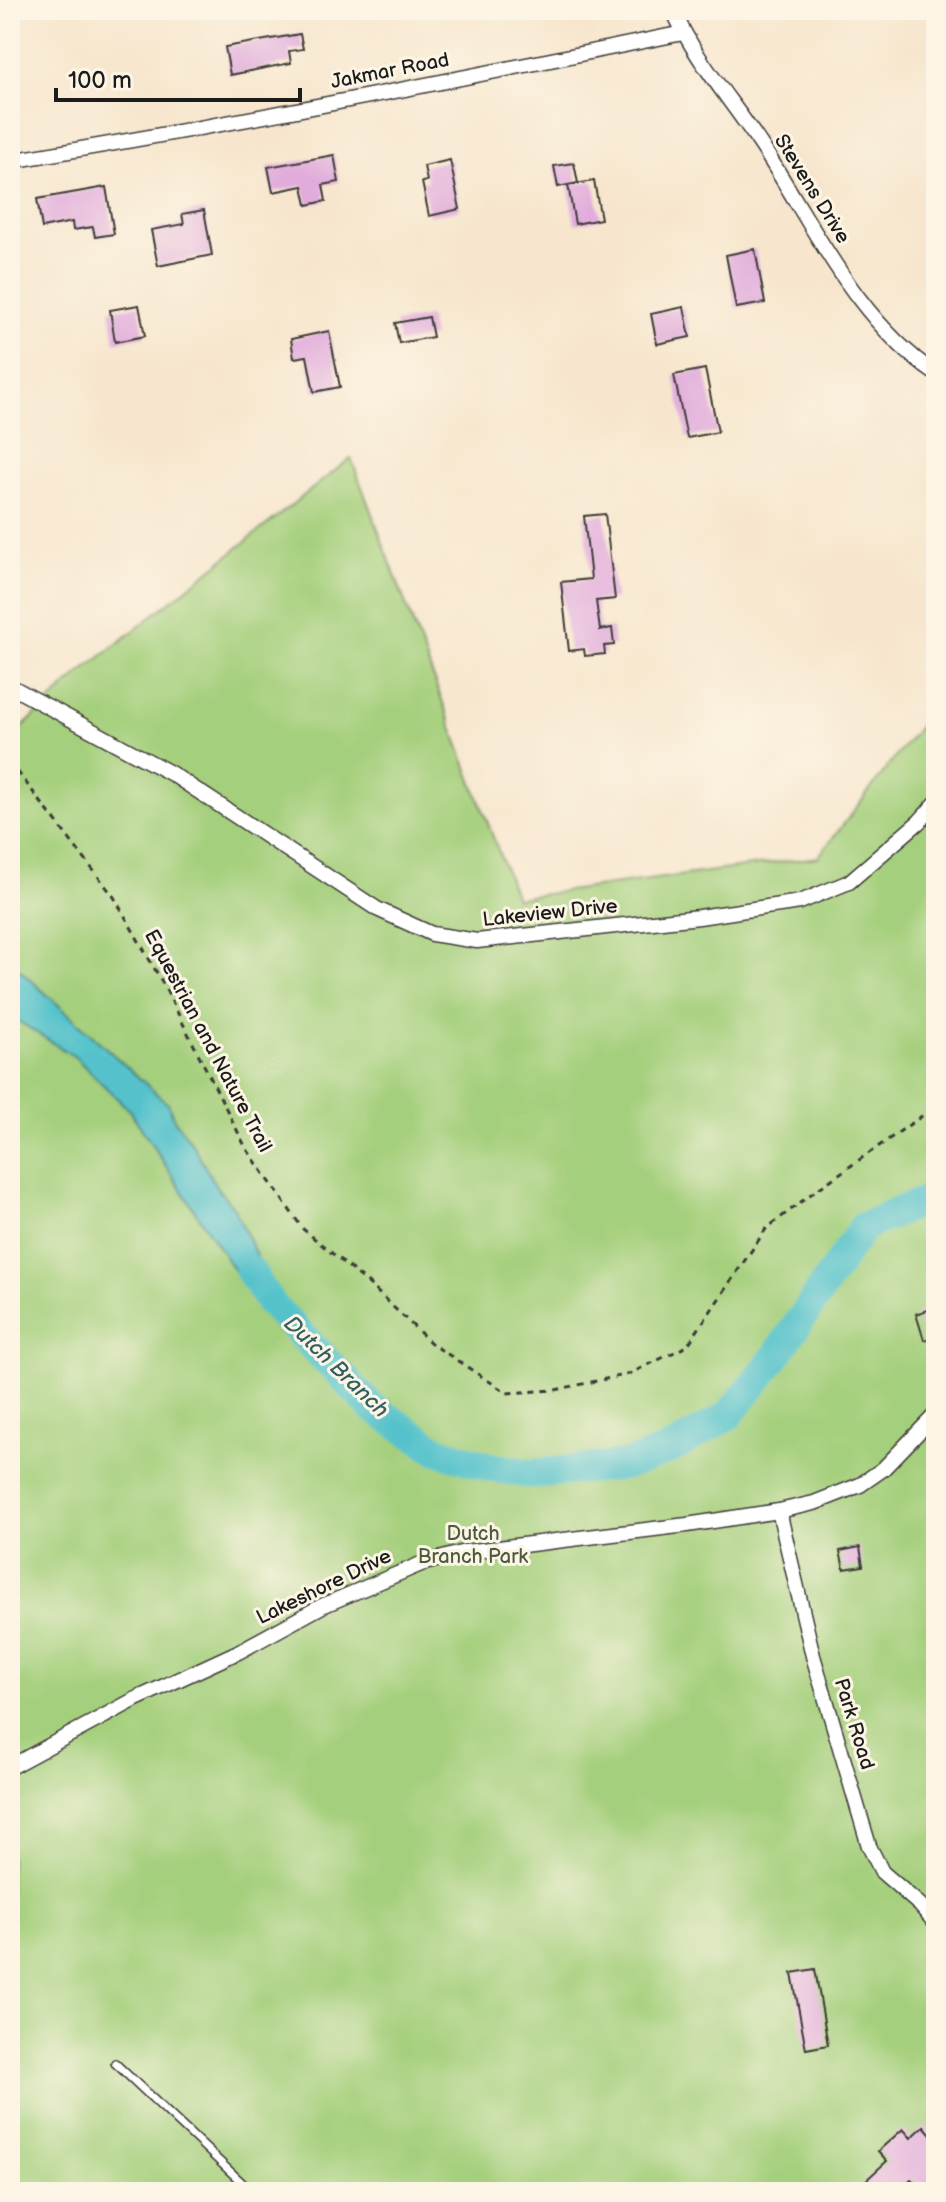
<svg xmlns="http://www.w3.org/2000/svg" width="946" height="2202" viewBox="0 0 946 2202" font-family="'Balsamiq Sans',sans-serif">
<rect width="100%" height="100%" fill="#fcf5e5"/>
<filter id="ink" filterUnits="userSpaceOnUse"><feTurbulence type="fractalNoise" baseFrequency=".0125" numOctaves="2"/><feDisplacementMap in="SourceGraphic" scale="16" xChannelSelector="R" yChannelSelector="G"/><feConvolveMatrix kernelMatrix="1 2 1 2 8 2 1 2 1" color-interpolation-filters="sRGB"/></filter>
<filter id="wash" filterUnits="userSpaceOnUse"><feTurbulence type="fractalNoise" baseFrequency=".006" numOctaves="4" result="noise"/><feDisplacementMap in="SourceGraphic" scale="32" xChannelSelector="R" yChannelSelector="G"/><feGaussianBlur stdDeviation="1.8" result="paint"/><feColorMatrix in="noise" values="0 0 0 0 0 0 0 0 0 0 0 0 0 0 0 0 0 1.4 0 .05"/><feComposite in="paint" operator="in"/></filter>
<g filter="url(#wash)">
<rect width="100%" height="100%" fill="#f7e6cd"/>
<!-- green -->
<path fill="#a4cf7b" stroke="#60764c" stroke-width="2" d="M351,458L516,898L818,857L936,705V2192H10V739L78,675Z"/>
<!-- water -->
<path fill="#54c2cb" stroke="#386f74" stroke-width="2" d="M10,961L169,1105L174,1119L191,1142L217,1188L234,1208L271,1287L270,1303L260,1307L240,1280L130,1111L75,1057L10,1016Z"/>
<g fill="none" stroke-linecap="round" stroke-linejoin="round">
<!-- river -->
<path stroke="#54c2cb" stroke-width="30" d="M249,1269L270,1303L373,1408L437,1450L490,1467L531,1474L627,1465L673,1448L729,1415L776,1356L863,1227L936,1196"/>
</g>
<g id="blocks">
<!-- building -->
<path fill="#e1acdc" d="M300,34L303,49L289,51L291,63L230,75L225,47Z
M334,155L339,182L323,185L326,201L307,205L303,186L273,192L268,167Z
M450,160L460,209L429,216L422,182L427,181L424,166Z
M574,163L578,183L558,187L554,166Z
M594,181L601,219L575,224L568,185Z
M106,187L114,234L95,237L93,227L73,230L72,222L42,228L37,199Z
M204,210L212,255L158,266L151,230L184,224L182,214Z
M755,249L765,303L736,308L726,255Z
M139,305L145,336L115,342L110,310Z
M684,307L690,337L657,344L651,314Z
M429,317L433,337L399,343L395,323Z
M329,331L340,387L314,392L307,356L294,358L291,339Z
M705,369L718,432L687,438L674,375Z
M605,514L615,599L596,601L600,630L612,628L614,645L604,646L605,654L585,656L584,649L569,651L561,582L591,579L584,516Z
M936,1307V1336L924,1340L916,1314Z
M860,1547L863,1566L844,1569L840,1551Z
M815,1969L828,2045L806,2049L792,1973Z
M924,2126L936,2140V2179L923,2191L911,2179L896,2192H853L887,2161L878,2151L903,2129L911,2138Z"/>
</g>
</g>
<g filter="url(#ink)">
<use href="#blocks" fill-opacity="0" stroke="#3d3a37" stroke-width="2"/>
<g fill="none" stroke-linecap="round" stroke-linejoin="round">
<defs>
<path id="lane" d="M115,2063L252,2192"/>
<path id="street" d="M673,10C695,60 733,102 763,148C814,226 856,320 936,374
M10,161C235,124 459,79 683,33
M10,686L172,774L377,909L432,934L477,941L699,917L800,902L849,882L920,821L936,803
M779,1511L813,1656L869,1846L882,1872L920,1905L936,1924
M10,1767L134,1700L238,1652L322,1606L421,1564L465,1552L687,1525L779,1511L814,1503L860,1485L883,1469L936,1414"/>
</defs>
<!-- lane casing -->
<use href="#lane" stroke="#3d3a37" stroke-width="10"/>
<!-- street casing -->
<use href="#street" stroke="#3d3a37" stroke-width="17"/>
<!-- path -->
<path stroke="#3d3a37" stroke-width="3" stroke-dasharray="6 6" stroke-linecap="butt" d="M10,762L114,897L161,980L246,1148L303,1229L369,1284L432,1344L507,1393L555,1390L629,1374L687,1346L766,1229L815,1191L936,1106"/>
<!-- lane -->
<use href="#lane" stroke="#fff" stroke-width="7"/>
<!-- street -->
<use href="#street" stroke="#fff" stroke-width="14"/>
</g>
</g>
<g text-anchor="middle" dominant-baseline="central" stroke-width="6" stroke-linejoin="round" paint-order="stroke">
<!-- street labels -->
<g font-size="20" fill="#1c1c1c" stroke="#fcf5e5">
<text transform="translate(390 71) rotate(-11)">Jakmar Road</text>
<text transform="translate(812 189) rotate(58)">Stevens Drive</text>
<text transform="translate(550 913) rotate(-6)">Lakeview Drive</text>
<text transform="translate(208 1041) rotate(62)">Equestrian and Nature Trail</text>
<text transform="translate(324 1587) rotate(-26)">Lakeshore Drive</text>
<text transform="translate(854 1724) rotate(73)">Park Road</text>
</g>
<!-- park labels -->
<g font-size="20" fill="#4c5b3d" stroke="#fcf5e5">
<text x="473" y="1534">Dutch<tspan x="473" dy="23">Branch Park</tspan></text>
</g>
<!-- water labels -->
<g font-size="22" font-style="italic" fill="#325e62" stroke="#fcf5e5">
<text transform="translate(336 1367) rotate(44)">Dutch Branch</text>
</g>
</g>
<!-- margin -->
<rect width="946" height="2202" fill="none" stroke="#fcf5e5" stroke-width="40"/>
<!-- scale -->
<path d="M56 88v12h244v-12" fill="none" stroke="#1c1c1c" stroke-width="4"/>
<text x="68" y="88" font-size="24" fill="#1c1c1c" stroke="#fcf5e5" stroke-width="6" paint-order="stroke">100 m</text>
</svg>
